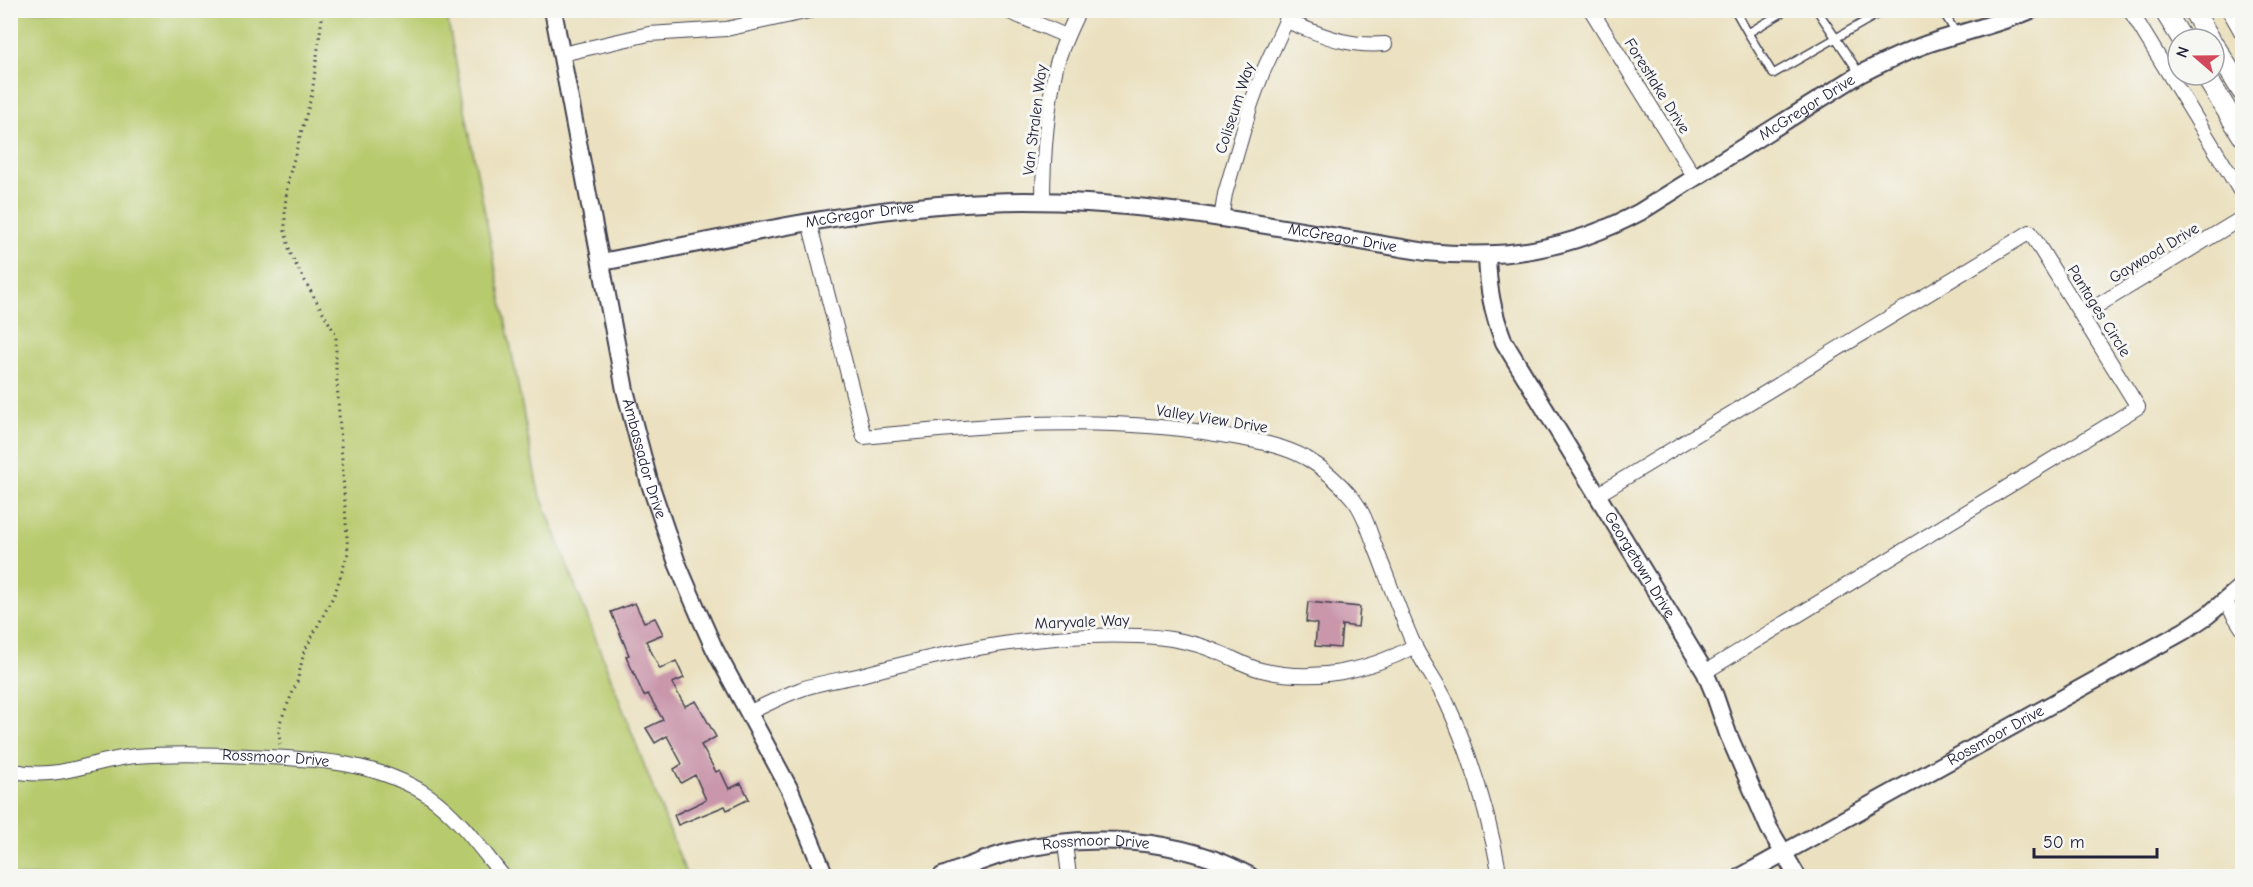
<svg xmlns="http://www.w3.org/2000/svg" width="2253" height="887" viewBox="0 0 2253 887" font-family="'Comic Neue',sans-serif">
<rect width="100%" height="100%" fill="#f6f6f2"/>
<filter id="ink" filterUnits="userSpaceOnUse"><feTurbulence type="fractalNoise" baseFrequency=".0167" numOctaves="2"/><feDisplacementMap in="SourceGraphic" scale="12" xChannelSelector="R" yChannelSelector="G"/><feConvolveMatrix kernelMatrix="1 2 1 2 8 2 1 2 1" color-interpolation-filters="sRGB"/></filter>
<filter id="wash" filterUnits="userSpaceOnUse"><feTurbulence type="fractalNoise" baseFrequency=".008" numOctaves="4" result="noise"/><feDisplacementMap in="SourceGraphic" scale="24" xChannelSelector="R" yChannelSelector="G"/><feGaussianBlur stdDeviation="1.35" result="paint"/><feColorMatrix in="noise" values="0 0 0 0 0 0 0 0 0 0 0 0 0 0 0 0 0 1.4 0 .05"/><feComposite in="paint" operator="in"/></filter>
<g filter="url(#wash)">
<rect width="100%" height="100%" fill="#ebe1c0"/>
<!-- green -->
<path fill="#b7ca6d" stroke="#6c7654" stroke-width="1.5" d="M10,11H446L538,489L687,876H11Z"/>
<g id="blocks">
<!-- building -->
<path fill="#c996aa" d="M1308,602L1360,607L1358,627L1342,625L1340,648L1315,646L1317,624L1306,622Z
M635,603L644,622L655,618L663,634L646,641L660,669L676,661L684,678L672,683L685,706L696,701L716,737L701,745L716,772L720,770L729,789L741,783L749,799L727,810L725,806L678,825L674,815L706,800L695,775L681,783L674,769L682,764L667,736L655,743L646,728L663,720L648,694L644,696L626,656L629,655L611,612Z"/>
</g>
</g>
<g filter="url(#ink)">
<use href="#blocks" fill-opacity="0" stroke="#403f4f" stroke-width="1.5"/>
<g fill="none" stroke-linecap="round" stroke-linejoin="round">
<defs>
<path id="service" d="M1735,10L1748,33L1787,10
M1817,10L1860,74
M1942,10L1956,33
M1748,33L1773,74L1885,10"/>
<g id="minor">
<path d="M1005,10L1066,36"/>
<path d="M1591,10L1695,178"/>
<path d="M2130,10L2242,194"/>
<path d="M2229,10L2242,33"/>
<path d="M1286,21C1323,35 1345,47 1385,44"/>
<path d="M562,54L649,34L726,29L814,10"/>
<path d="M1043,202C1043,159 1047,109 1056,67C1061,47 1070,29 1079,10"/>
<path d="M1221,219L1225,194L1251,104L1262,74L1291,10"/>
<path d="M809,222L864,437C983,425 1103,414 1222,435C1250,440 1280,444 1306,458C1325,469 1341,484 1354,500C1365,514 1369,531 1375,546C1388,579 1400,613 1414,645C1423,664 1437,682 1446,701C1472,757 1489,816 1500,876"/>
<path d="M2082,315L2242,218"/>
<path d="M1597,495L2030,232L2138,407L1705,672"/>
<path d="M2225,601L2242,628"/>
<path d="M750,712C766,705 782,696 799,690C819,682 841,680 861,675C952,650 1045,632 1139,636C1165,637 1191,641 1215,651C1230,656 1245,666 1261,670C1314,683 1368,671 1415,646"/>
<path id="s1" d="M10,770C58,782 90,760 136,756C173,753 211,754 249,756C311,759 376,760 429,796C459,817 480,848 503,876"/>
<path d="M1065,843L1069,876"/>
</g>
<g id="tertiary">
<path id="s2" d="M553,10L625,390L649,481L677,563L698,612L714,648L790,790L825,876"/>
<path id="s3" d="M1487,255C1488,288 1492,311 1504,342L1705,672L1715,696L1728,734L1769,828L1797,876"/>
<path id="s4" d="M602,262C729,238 856,207 986,202C1132,195 1282,229 1426,252C1505,260 1569,250 1640,212L1860,74C1884,62 1908,50 1933,42C1966,31 1999,24 2031,10"/>
<path id="s5" d="M942,876C964,868 987,858 1010,852C1086,832 1181,837 1250,876"/>
<path id="s6" d="M1742,876L2184,631L2208,615L2242,586"/>
</g>
<path id="secondary" d="M2164,10L2182,39
M2193,10L2210,39
M2214,45L2242,91
M2205,75L2242,135"/>
</defs>
<!-- service casing -->
<use href="#service" stroke="#403f4f" stroke-width="10"/>
<!-- minor casing -->
<use href="#minor" stroke="#403f4f" stroke-width="16"/>
<!-- tertiary casing -->
<use href="#tertiary" stroke="#403f4f" stroke-width="20"/>
<!-- secondary casing -->
<use href="#secondary" stroke="#403f4f" stroke-width="22"/>
<!-- path -->
<path stroke="#403f4f" stroke-width="3" stroke-dasharray="1.5 4.5" stroke-linecap="butt" d="M280,745L279,732L281,720L297,682L304,652L335,593L348,553L336,367V335L297,267L290,252L285,231V206L288,180L312,94L323,10"/>
<!-- service -->
<use href="#service" stroke="#fff" stroke-width="7"/>
<!-- minor -->
<use href="#minor" stroke="#fff" stroke-width="14"/>
<!-- tertiary -->
<use href="#tertiary" stroke="#fff" stroke-width="16"/>
<!-- secondary -->
<use href="#secondary" stroke="#fff" stroke-width="20"/>
</g>
</g>
<g text-anchor="middle" dominant-baseline="central" stroke-width="6" stroke-linejoin="round" paint-order="stroke">
<!-- street labels -->
<g font-size="16" fill="#22223b" stroke="#f6f6f2">
<text transform="translate(1657 86) rotate(58)">Forestlake Drive</text>
<text stroke="none"><textPath href="#s4" startOffset="1251">McGregor Drive</textPath></text>
<text transform="translate(1235 108) rotate(-72)">Coliseum Way</text>
<text transform="translate(1035 120) rotate(-83)">Van Stralen Way</text>
<text stroke="none"><textPath href="#s4" startOffset="262">McGregor Drive</textPath></text>
<text stroke="none"><textPath href="#s4" startOffset="748">McGregor Drive</textPath></text>
<text transform="translate(2154 253) rotate(-31)">Gaywood Drive</text>
<text transform="translate(2099 311) rotate(58)">Pantages Circle</text>
<text transform="translate(1212 419) rotate(9)">Valley View Drive</text>
<text stroke="none"><textPath href="#s2" startOffset="458">Ambassador Drive</textPath></text>
<text stroke="none"><textPath href="#s3" startOffset="350">Georgetown Drive</textPath></text>
<text transform="translate(1082 622) rotate(-2)">Maryvale Way</text>
<text stroke="none"><textPath href="#s6" startOffset="290">Rossmoor Drive</textPath></text>
<text stroke="none"><textPath href="#s1" startOffset="268">Rossmoor Drive</textPath></text>
<text stroke="none"><textPath href="#s5" startOffset="159">Rossmoor Drive</textPath></text>
</g>
</g>
<!-- margin -->
<rect width="2253" height="887" fill="none" stroke="#f6f6f2" stroke-width="36"/>
<!-- north arrow -->
<g transform="translate(2196 57) rotate(290)"><circle r="28" fill="#f6f6f2" stroke="#a1a1a9" stroke-width="1.5"/>
<path d="M0-4.5L10 22L0 15L-10 22Z" fill="#d1495b"/>
<text y="-9" font-size="16" font-weight="bold" text-anchor="middle" fill="#22223b">N</text>
</g>
<!-- scale -->
<path d="M2034 848v9h123v-9" fill="none" stroke="#22223b" stroke-width="3"/>
<text x="2043" y="848" font-size="18" fill="#22223b" stroke="#f6f6f2" stroke-width="4.5" paint-order="stroke">50 m</text>
</svg>
